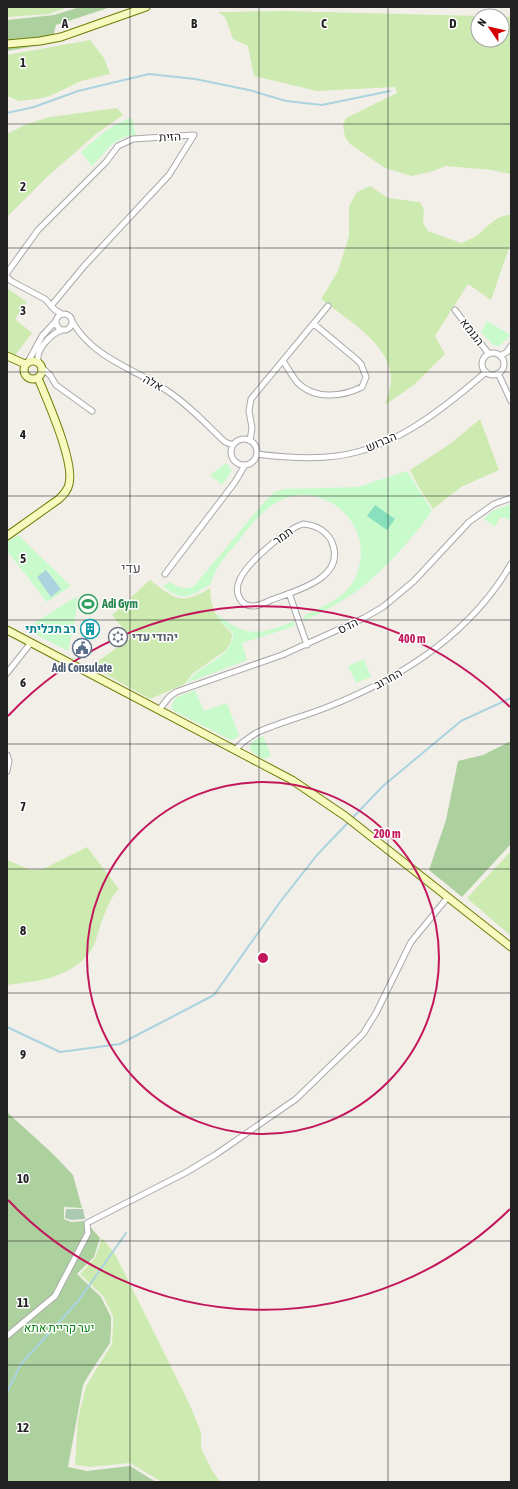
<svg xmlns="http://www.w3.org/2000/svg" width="518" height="1489" viewBox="0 0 518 1489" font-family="'Asap Condensed',Heebo,sans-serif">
<rect width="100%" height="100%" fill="#f2efe9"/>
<!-- grass -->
<path fill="#cdebb0" d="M7,7H68L49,14L7,17Z
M284,11L480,16H478V40H502V17H511V174L491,170L446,166L430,172L412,176L385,168L350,144L345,137L343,125L346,118L397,93L395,87L317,91L254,76L248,46L233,39L225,17L218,12Z
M90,40L104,58L110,74L81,81L50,96L37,99L19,101L7,96V55Z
M117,108L123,115L96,134L47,177L7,217V134L27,124L50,117Z
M370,186L388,198L420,202L424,210L423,223L428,231L461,243C465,241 469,240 473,238C485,231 495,214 511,215V242L491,300L468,284L435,336L445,354L415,384L385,405C388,395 392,385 391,375C386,341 346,319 321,299L338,271L349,236V206L357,192Z
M7,288L27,302L15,319L32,333L14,357L7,352Z
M480,419L499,470L461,487L433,509L418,486L410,470L450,444Z
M150,580C175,599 181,606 210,588C210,608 218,621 232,634L231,642L226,650L192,674L185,684L150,699L91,666L131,638L112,615Z
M87,847L119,889C111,896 107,909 103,918C98,929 97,943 90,952C69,979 38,981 7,985V860L30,870L43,869Z
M511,851V936L467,898Z
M102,1238L115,1254L189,1403L201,1432V1448L212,1470L220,1482H162L130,1463L90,1467L75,1465L78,1419L86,1386L112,1344L113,1327V1316L103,1296L80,1274L95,1258Z"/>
<!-- forest -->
<path fill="#add19e" d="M80,7L108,8L56,25L54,33L56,38L53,43L7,51V20L54,15Z
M511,741V844L462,897L429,870L446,820L458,761L483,755Z
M7,1112L53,1154L73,1175L82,1208L64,1207V1219L71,1222L85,1221L100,1238L94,1257L77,1274L101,1297L111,1317V1330L110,1343L90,1373L83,1385L68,1467L87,1471L130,1466L156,1482H7Z"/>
<!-- cemetery -->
<path fill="#aacbaf" d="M66,1209H83L85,1219L71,1220L65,1218Z"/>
<!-- park -->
<path fill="#c8facc" d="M132,118L136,135C114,136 106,152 92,166L81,152C96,139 112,123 132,118Z
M487,321L511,335L499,346L493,345L481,332Z
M226,463L232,471L222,485L210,475Z
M407,471L432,511C414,537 376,580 348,597C334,606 319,613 305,621L304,616C318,608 336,602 348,589C355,581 358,573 360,562C368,518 320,480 279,501C263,510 251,524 240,539C229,553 215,566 211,584C191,596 182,603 163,586L170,582C179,588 184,590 194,586L265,501L274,492L284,489L358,487Z
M511,504V520L500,517L495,527L484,519L492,511Z
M18,535L71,586L47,602L7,551V542Z
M77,596L76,613L68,651L25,629Z
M216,613C244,638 261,635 294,621L295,626L242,643L247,660L187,683C197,665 234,659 233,633L221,622Z
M364,659L371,677L356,683L348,666Z
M195,690L204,711L227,703L239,735L235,739L231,740L174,711L171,707L175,698Z
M263,736L271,756L264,759C257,755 250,753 250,745L255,740Z"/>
<!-- pitch -->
<path fill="#88e0be" d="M375,505L395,519L387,530L367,516Z"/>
<!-- water -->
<path fill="#aad3df" d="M46,570L61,589L51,597L37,577Z"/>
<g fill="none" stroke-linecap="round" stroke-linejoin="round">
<!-- stream -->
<path stroke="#aad3df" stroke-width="2" d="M7,113L34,107L78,91L149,74L195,79L249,90L286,101L322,105L390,91
M7,1027L60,1052L120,1044L214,995L280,902L317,855L383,786L461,721L511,698
M7,1392L21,1364L79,1300L126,1233"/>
<defs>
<path id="street" d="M7,273L38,230L106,162L118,146L133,139L194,135L169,175L85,265L51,306
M7,277L11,281L45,299L55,310L62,314
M455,310L489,354
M56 322a8 8 0 1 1 16 0a8 8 0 1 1-16 0Z
M73,323C95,359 133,368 166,390C189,405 206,424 225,442L233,445
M482 364a11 11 0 1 1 22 0a11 11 0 1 1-22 0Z
M500,356L507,352L511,346
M283,361C288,368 292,376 297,382C314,400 342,397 362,387L366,377L361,364L356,359L314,324
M28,362L42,336L56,321
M39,364C33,351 52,333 62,330
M42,368L50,375L56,385L92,411
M498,373L511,401
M231 452a13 13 0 1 1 26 0a13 13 0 1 1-26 0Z
M250,441L252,428L249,411L251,399L328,306
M257,454C280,457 303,459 327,457C389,453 441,411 486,372
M303,524C315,525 325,530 331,540C349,578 295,591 271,600C265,603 259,606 253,606C239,606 234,591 240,579C248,562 285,530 303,524Z
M165,574L235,482L245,465
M289,593L307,645
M7,673L30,644
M159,710L169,697L176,692L282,655L364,618L383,607L414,581L469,522L494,504L511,498
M235,750L243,742L256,733C278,723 302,717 325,708C400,679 470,635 511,564
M7,755L9,761L7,771
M7,1336L55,1296L88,1233L87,1223L185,1173L215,1155L296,1099L363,1034L376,1013L411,942L448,897"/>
<path id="secondary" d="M7,44L40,41L61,37L146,7
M7,356L25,364
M24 370a9 9 0 1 1 18 0a9 9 0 1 1-18 0Z
M7,536L59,499C64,494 68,490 69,484C75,462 47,400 38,378
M7,630L292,780L345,816L511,947"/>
</defs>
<!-- street casing -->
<use href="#street" stroke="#a9a9a9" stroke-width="7"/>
<!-- secondary casing -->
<use href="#secondary" stroke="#707d05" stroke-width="9"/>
<!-- street -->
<use href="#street" stroke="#fff" stroke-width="5"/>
<!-- secondary -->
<use href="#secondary" stroke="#f7fabf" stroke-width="7"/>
</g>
<!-- grid -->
<path fill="none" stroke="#222" stroke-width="1" stroke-opacity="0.55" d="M130,7V1482M259,7V1482M388,7V1482M7,124H511M7,248H511M7,372H511M7,496H511M7,620H511M7,744H511M7,869H511M7,993H511M7,1117H511M7,1241H511M7,1365H511"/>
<!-- distance rings -->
<g fill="none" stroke="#c2185b" stroke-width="2">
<circle cx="263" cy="958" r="176"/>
<path d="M510 1209A352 352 0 0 1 8 1200M8 716A352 352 0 0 1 510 707"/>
</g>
<!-- icons -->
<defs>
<symbol id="stadium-ring" viewBox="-11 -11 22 22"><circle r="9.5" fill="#fff" stroke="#2e9e5b" stroke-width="1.5"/><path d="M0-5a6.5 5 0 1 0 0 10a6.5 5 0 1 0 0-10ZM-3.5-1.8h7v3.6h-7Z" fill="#2e9e5b"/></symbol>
<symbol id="building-ring" viewBox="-11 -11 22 22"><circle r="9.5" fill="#fff" stroke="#0f9aa8" stroke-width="1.5"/><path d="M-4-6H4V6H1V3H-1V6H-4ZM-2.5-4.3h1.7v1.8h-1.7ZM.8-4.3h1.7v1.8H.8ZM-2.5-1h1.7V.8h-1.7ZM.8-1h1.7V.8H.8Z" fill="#0f9aa8"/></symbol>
<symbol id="synagogue-ring" viewBox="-11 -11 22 22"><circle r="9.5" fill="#fff" stroke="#6b7280" stroke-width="1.5"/><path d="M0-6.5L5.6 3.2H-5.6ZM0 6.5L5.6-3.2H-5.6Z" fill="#6b7280"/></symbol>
<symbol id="civic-ring" viewBox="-11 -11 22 22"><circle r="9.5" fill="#fff" stroke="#5c6f8a" stroke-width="1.5"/><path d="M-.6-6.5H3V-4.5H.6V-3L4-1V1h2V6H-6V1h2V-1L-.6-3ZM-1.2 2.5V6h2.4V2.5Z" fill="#5c6f8a"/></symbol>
</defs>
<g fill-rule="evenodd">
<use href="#stadium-ring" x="77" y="593" width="22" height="22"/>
<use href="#building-ring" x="79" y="618" width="22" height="22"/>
<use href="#synagogue-ring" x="107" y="626" width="22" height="22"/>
<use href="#civic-ring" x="71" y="637" width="22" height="22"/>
</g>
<g text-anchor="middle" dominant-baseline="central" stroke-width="3" stroke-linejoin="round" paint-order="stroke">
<!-- street labels -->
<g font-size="12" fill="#222" stroke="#fff">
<text transform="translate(170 137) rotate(-3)">הזית</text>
<text transform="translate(472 332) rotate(53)">הגומא</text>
<text transform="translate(153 383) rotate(29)">אלה</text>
<text transform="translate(381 442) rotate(-23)">הברוש</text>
<text transform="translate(283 536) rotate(-37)">תמר</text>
<text transform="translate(348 626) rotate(-26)">הדס</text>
<text transform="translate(388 679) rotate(-29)">החרוב</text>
</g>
<!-- leisure labels -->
<g font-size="12" font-weight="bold" fill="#27864d" stroke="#fff" text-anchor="start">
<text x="102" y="604">Adi Gym</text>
</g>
<!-- culture labels -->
<g font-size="12" font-weight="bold" fill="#0d838f" stroke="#fff" text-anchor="end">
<text x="76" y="629">רב תכליתי</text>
</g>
<!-- worship labels -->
<g font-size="12" font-weight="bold" fill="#5b616d" stroke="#fff" text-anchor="start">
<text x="132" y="637">יהודי עדי</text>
</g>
<!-- service labels -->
<g font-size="12" font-weight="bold" fill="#4e5e75" stroke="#fff">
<text x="82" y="668">Adi Consulate</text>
</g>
<!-- park labels -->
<g font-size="12" fill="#0c8416" stroke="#fff">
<text x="59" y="1328">יער קריית אתא</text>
</g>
<!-- quarter labels -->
<g font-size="14" fill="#555" stroke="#fff">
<text x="131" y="568">עדי</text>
</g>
</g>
<g font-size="13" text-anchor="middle" font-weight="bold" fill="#222" stroke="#fff" stroke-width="3" stroke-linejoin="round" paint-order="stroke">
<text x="65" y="28">A</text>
<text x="194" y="28">B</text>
<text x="324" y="28">C</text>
<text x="453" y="28">D</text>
<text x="23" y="67">1</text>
<text x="23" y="191">2</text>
<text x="23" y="315">3</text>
<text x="23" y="439">4</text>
<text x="23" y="563">5</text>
<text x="23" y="687">6</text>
<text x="23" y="811">7</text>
<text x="23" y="935">8</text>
<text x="23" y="1059">9</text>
<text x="23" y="1183">10</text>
<text x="23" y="1307">11</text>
<text x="23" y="1432">12</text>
</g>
<circle cx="263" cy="958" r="6" fill="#c2185b" stroke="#fff" stroke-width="2"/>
<g font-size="12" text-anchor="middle" font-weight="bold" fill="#c2185b" stroke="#fff" stroke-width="3" stroke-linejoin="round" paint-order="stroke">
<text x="412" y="643">400 m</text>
<text x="387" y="838">200 m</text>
</g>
<!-- border -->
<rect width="518" height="1489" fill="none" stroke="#222222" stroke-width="16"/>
<!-- north arrow -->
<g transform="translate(490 28) rotate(304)"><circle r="19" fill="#ffffff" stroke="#a7a7a7"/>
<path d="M0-3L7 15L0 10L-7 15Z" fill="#d40000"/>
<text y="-6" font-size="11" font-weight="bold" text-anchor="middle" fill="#222222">N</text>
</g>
</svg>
